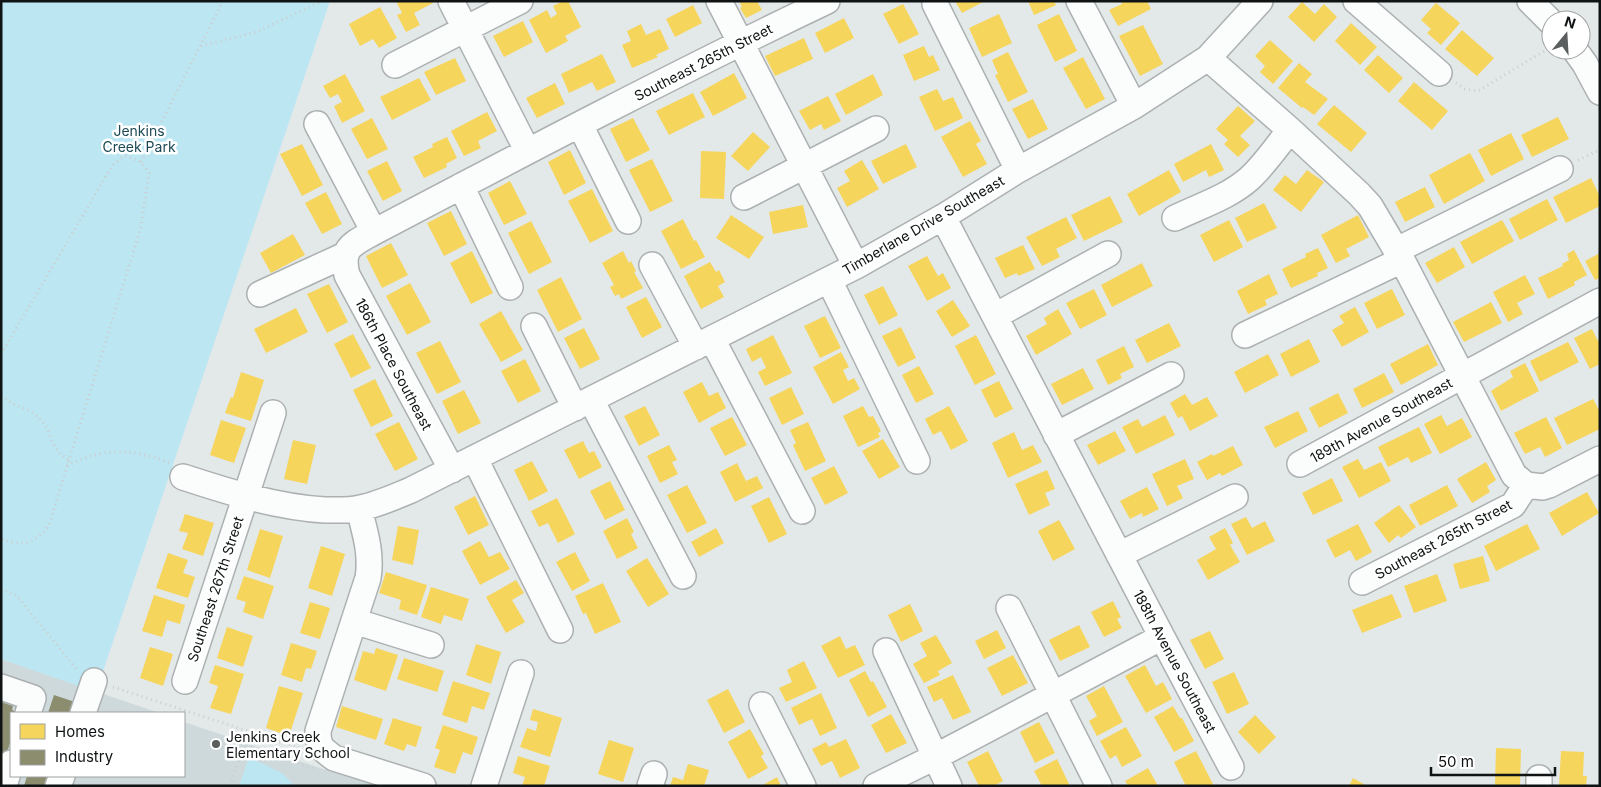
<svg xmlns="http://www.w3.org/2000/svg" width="1601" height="787" viewBox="0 0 1601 787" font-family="Inter,sans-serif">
<rect width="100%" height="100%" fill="#e3e8e9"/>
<!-- built -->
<path fill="#ced9dc" d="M1,659L159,713H11V776H184V722L329,771L332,766L390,786H1Z"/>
<!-- green -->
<path fill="#bbe6f2" d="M1,1H330L96,692L1,659Z
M249,757L282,773L295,786H239Z"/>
<!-- homes -->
<path fill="#f6d55c" d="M396,1H433V3L414,13L420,25L406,32L397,15L402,13Z
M563,1H568L581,27L565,36L568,41L546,53L529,20L547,10L551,18L557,14L553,6Z
M739,1H757L762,10L746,18L740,8L742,7Z
M955,1H985L962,13Z
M1028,1H1054L1056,5L1034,15Z
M1121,1H1147L1151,9L1118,26L1109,10L1122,4Z
M1302,2L1315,14L1324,4L1337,17L1314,42L1288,17Z
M1436,3L1460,23L1441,45L1427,33L1431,29L1421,20Z
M903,4L919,34L899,44L883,14Z
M693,5L702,23L675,37L666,19Z
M380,7L397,38L379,48L373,39L360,46L349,24Z
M999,14L1012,43L982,57L969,28Z
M1059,14L1077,51L1055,62L1037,25Z
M844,18L854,38L825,53L815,33Z
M523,21L533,42L504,57L493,36Z
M1351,23L1377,47L1360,65L1335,41Z
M641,24L646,35L660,29L669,49L656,55L658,57L632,68L622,45L631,41L627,31Z
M1143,25L1163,64L1140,76L1119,36Z
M1462,30L1494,58L1477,76L1445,49Z
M804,38L813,59L775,76L765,56Z
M1270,40L1293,61L1273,84L1260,72L1265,66L1255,56Z
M924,46L929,57L933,55L940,70L914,81L903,55Z
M1008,52L1028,92L1008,102L995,75L998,74L992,60Z
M602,54L616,82L597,91L592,82L569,93L561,74Z
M1378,55L1403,78L1389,93L1364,70Z
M1083,57L1105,99L1086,109L1063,68Z
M455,58L466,81L436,95L424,72Z
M1299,63L1312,74L1305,82L1328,99L1314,115L1303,107L1302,108L1278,88Z
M734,73L747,98L713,116L700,92Z
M345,74L365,111L342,123L334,106L342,102L338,94L330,98L323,86Z
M873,74L883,95L846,115L835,94Z
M419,78L431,100L392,120L380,97Z
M1414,82L1448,111L1432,130L1398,101Z
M555,83L565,104L537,118L526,98Z
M937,89L943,101L953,97L963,118L935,131L919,97Z
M693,93L705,117L669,135L656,111Z
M828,96L841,121L824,130L821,124L810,130L799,111Z
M1033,99L1048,129L1028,139L1012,109Z
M1334,105L1367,133L1351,152L1317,124Z
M1238,106L1255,121L1240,136L1250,145L1238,157L1224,144L1228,140L1216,129Z
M487,112L497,131L478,141L481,148L464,156L451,131Z
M1558,117L1569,139L1532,157L1521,135Z
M372,118L388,149L367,159L351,129Z
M633,118L650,150L626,162L610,129Z
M970,121L981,141L976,144L987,164L963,177L941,137Z
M753,132L770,147L748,171L731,156Z
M1511,133L1524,159L1491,176L1478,150Z
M447,137L457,158L446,164L447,167L424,178L413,157L433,147L432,144Z
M302,144L323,185L302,196L280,154Z
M906,144L917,167L883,184L871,161Z
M1211,144L1224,170L1209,177L1206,170L1183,182L1174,164Z
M570,150L586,183L564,195L548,162Z
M701,151L726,152L724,199L700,198Z
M1470,153L1485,181L1444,204L1429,175Z
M652,159L673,201L650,212L629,170Z
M862,160L879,189L847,207L837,188L850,181L844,171Z
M387,161L402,191L383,201L367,171Z
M1169,170L1181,192L1139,216L1127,194Z
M1307,170L1324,182L1301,212L1273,190L1285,175L1296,184Z
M1591,178L1600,197V206L1566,223L1553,197Z
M510,181L527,214L504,225L488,193Z
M1425,187L1435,207L1405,222L1395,202Z
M592,189L613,231L590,243L568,201Z
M326,192L342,224L322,234L305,203Z
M1110,196L1123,222L1084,241L1071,215Z
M1547,199L1558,220L1520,240L1509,219Z
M1264,203L1277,228L1247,242L1235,218Z
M803,205L808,227L773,234L769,212Z
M451,211L467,244L444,256L427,223Z
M731,215L764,237L749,259L716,238Z
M1358,215L1369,237L1346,249L1350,256L1336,263L1321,235Z
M1066,217L1077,238L1056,249L1060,257L1042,266L1026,237Z
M683,219L694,241L696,240L705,257L681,269L661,231Z
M1229,220L1243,247L1214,262L1200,235Z
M1502,220L1514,241L1472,264L1460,242Z
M531,221L552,262L529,274L508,233Z
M293,234L305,255L271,273L260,253Z
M391,243L408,275L382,288L366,256Z
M1023,245L1035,269L1018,276L1017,273L1005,278L995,258Z
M1454,247L1465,267L1437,283L1425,263Z
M1318,248L1328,268L1317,273L1318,276L1291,288L1282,269L1306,257L1305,254Z
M1574,250L1587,275L1574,282L1575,285L1548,299L1538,278L1563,266L1562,264L1569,260L1567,254Z
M472,251L493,293L471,304L450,263Z
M623,251L629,263L631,261L636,271L634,272L643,288L621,299L619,294L615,296L610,287L614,285L602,263Z
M1600,253V278L1595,280L1585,261Z
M927,256L938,276L943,273L951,288L927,301L908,266Z
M710,262L716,272L719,270L725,282L718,286L724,297L701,309L684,276Z
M1142,263L1153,286L1112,307L1101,285Z
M1269,274L1278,294L1265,300L1267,305L1248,314L1237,291Z
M1525,275L1535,294L1517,303L1523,314L1508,322L1493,292Z
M561,277L582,319L558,332L537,290Z
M410,283L431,322L407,335L386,296Z
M329,284L348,322L327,333L307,294Z
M883,286L898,315L879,325L864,295Z
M1094,289L1107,315L1080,329L1066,303Z
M1392,289L1405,315L1377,329L1364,303Z
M646,297L662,327L642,338L626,307Z
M953,300L970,326L952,337L936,311Z
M1491,302L1502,323L1464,342L1453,322Z
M1355,307L1369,332L1342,347L1332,330L1344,323L1339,316Z
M296,308L308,332L266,353L254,329Z
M1058,309L1072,334L1036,355L1026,336L1047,324L1044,318Z
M501,311L523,350L501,362L479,324Z
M825,316L841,348L820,358L804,326Z
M1169,323L1181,346L1147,363L1135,340Z
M901,327L916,358L898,367L882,336Z
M584,328L600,359L580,369L564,338Z
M1592,329L1598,341L1600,340V364L1590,369L1574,338Z
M353,334L371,368L351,378L334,344Z
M773,335L792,373L765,386L758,372L766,368L761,357L752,362L746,349Z
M976,335L996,374L975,385L955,346Z
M1309,339L1320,362L1291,377L1280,354Z
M440,341L461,382L437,394L416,353Z
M1568,342L1579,362L1540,382L1530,361Z
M1428,344L1438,365L1401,385L1390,364Z
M1124,346L1134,367L1120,374L1122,378L1108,385L1096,360Z
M841,352L849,367L843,370L848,381L854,378L860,389L833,404L813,367Z
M1268,354L1279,375L1245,393L1234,372Z
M525,359L541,391L518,403L501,371Z
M1525,363L1539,391L1501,411L1491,391L1513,377L1510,371Z
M919,366L934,394L916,403L902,375Z
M1083,368L1094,389L1062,405L1051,384Z
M241,372L264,380L251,421L225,413L231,397L233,398Z
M1384,373L1394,392L1362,408L1353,389Z
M375,379L393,416L371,427L353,390Z
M999,381L1013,409L995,418L981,390Z
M702,382L709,396L718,392L726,408L699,423L683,392Z
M791,387L804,414L782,425L769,398Z
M464,390L481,423L458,434L442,401Z
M1338,393L1348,413L1319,428L1309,408Z
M1185,394L1192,405L1207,397L1218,416L1190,431L1182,416L1178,418L1170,403Z
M1593,399L1600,412V429L1567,445L1554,418Z
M645,406L660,435L639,446L624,416Z
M863,406L869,417L873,416L881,431L878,433L880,437L858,447L843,416Z
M949,406L968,441L951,450L941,431L933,435L925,419Z
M1298,411L1308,431L1275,448L1264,427Z
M1165,415L1175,435L1136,454L1122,427L1138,419L1142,427Z
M1441,415L1447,426L1462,418L1472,437L1440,454L1424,424Z
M732,417L747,445L725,456L710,428Z
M1546,417L1562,448L1545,457L1540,447L1525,454L1514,433Z
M221,420L246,428L234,463L210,455Z
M399,422L418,459L395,471L375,434Z
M808,422L826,461L805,471L793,445L796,443L790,430Z
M1419,427L1432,453L1411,463L1408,457L1388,467L1378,447Z
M1115,431L1126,451L1098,465L1087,445Z
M1014,432L1022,450L1033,445L1042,462L1008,478L992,443Z
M883,439L900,467L879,479L862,451Z
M293,440L316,445L307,484L284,479Z
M583,441L589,453L594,451L602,467L579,479L564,450Z
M669,445L677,460L672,462L678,474L660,483L647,456Z
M1233,446L1243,465L1222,476L1220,473L1207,480L1197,462L1212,454L1213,456Z
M1185,459L1194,479L1177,486L1183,498L1167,506L1152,474Z
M1358,459L1364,470L1381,462L1391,481L1359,498L1342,467Z
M532,461L548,491L529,501L514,470Z
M1486,462L1496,480L1487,486L1490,492L1472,503L1457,479Z
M737,463L746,481L757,476L763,488L735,502L720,472Z
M834,466L848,493L825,505L811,478Z
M1047,470L1055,489L1045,493L1050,505L1029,515L1015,484Z
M1332,478L1343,501L1313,515L1302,493Z
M610,481L625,510L605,520L590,491Z
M687,485L707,523L687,533L667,495Z
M1447,485L1458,506L1420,526L1409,505Z
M1147,487L1159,509L1143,517L1142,513L1130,519L1120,501Z
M1587,492L1599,513L1562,536L1549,513Z
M475,496L489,525L468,535L454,507Z
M769,497L787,534L769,543L751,506Z
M557,498L575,534L558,543L548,523L539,527L531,511Z
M1399,505L1416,527L1401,538L1398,535L1389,543L1374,523Z
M185,514L214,523L203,556L182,549L188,533L179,531Z
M1246,517L1252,528L1265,521L1275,541L1247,555L1231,524Z
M627,518L634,532L631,534L638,548L617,559L603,531Z
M1059,520L1075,549L1053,561L1038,531Z
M1358,524L1372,552L1356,561L1350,550L1335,558L1326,540Z
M1527,524L1540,549L1496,571L1484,546Z
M398,526L419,530L413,565L392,560Z
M716,528L724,543L699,557L691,542Z
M1225,528L1233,543L1230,545L1240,562L1208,580L1197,560L1216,549L1209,537Z
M260,529L283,536L270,578L247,570Z
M480,541L489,557L500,552L510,569L480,585L462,551Z
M321,546L345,554L332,596L308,588Z
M575,552L590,581L572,591L556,562Z
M168,553L188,560L183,573L195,577L188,598L156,588Z
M1483,556L1490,581L1460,589L1453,564Z
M647,558L669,594L648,607L626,571Z
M386,572L427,585L417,615L399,609L401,600L379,593Z
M1437,574L1447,601L1414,613L1404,586Z
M244,576L274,586L263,619L243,612L246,602L236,599Z
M516,580L524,593L512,600L525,622L506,633L486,597Z
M603,583L621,622L595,634L586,613L583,614L575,596Z
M431,587L469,599L462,621L444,615L441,624L421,617Z
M1392,594L1402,617L1362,633L1352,610Z
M154,595L185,605L180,624L167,620L162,637L142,631Z
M1113,601L1121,617L1117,619L1122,628L1104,637L1091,612Z
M310,602L330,608L320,639L300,633Z
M910,604L923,631L901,642L888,615Z
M1079,625L1090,647L1060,661L1049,640Z
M227,627L253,636L243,667L217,658Z
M997,630L1006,648L984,659L975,641Z
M1210,631L1224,659L1205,669L1190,640Z
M936,635L952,663L938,671L940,675L924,683L913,664L927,656L920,643Z
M840,636L846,649L855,645L865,665L838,678L821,646Z
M291,643L317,651L311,669L306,668L302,682L281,675Z
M476,644L501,652L491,684L466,675Z
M150,647L173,654L163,686L140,678Z
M376,648L398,655L386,691L354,680L363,651L374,654Z
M1013,655L1028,683L1002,696L987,668Z
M404,658L444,671L437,692L397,679Z
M804,661L817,688L786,702L779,688L792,682L787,670Z
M215,665L244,674L231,714L210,708L218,686L209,683Z
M1145,665L1156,686L1163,682L1172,699L1146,713L1125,676Z
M865,671L871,682L873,681L887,707L868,717L849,680Z
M1234,672L1249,704L1227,714L1212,682Z
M953,675L971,712L953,720L942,698L934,702L927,687Z
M453,681L490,693L484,710L472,706L467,723L442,715Z
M279,686L303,693L289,736L266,728Z
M1104,686L1123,722L1097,736L1089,721L1097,716L1086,696Z
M728,689L745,722L724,733L707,700Z
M821,693L837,728L820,736L812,719L799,725L791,708Z
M342,706L383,719L376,740L336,727Z
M1173,706L1180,718H1182L1194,741L1174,752L1154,717Z
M533,709L562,718L550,757L520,747L527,728L536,731L538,722L530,720Z
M891,714L907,743L886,753L871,725Z
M1255,715L1276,737L1259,754L1238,732Z
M393,718L422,727L416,747L407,744L404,751L384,744Z
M1039,722L1055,753L1035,763L1020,732Z
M443,725L478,737L472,755L463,752L455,774L434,767L440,750L435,748Z
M1126,727L1142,756L1122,767L1116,755L1110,759L1100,741Z
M750,729L764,754L761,756L768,768L748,779L728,742Z
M846,739L860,768L840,778L832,761L821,766L812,749L826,742L829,747Z
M609,740L634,748L623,782L598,774Z
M1496,748L1521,749L1520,786H1495Z
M988,751L1003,781L994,786H979L967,762Z
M1196,751L1214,786H1186L1174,762Z
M1561,751L1584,752L1583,776H1587L1586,786H1559Z
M518,756L550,766L544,786H522L525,777L513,773Z
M1057,759L1070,786H1042L1034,771Z
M688,764L709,770L704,786H670L673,777L683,780Z
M1148,768L1158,786H1128L1125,781Z
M777,777L781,786H761Z
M1353,778L1367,786H1349Z"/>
<!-- industry -->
<path fill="#8c8c6e" d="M54,695L75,702L71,713H48Z
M1,702L13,706L12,710L19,713H11V740L2,768Z
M27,776H50L47,786H24Z"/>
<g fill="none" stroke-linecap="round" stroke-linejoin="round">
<defs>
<path id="minor" d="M451,1L527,150
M719,1L856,266
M1079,1L1134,106
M1356,1L1439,73
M1530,1L1551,22
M935,4L1018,170
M1575,50L1585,64L1600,92
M1208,58L1290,130L1359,194L1370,206L1402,260L1514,475L1526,485
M395,65L520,1
M317,124L374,232
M580,125L628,221
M461,186L510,287
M744,197L876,129
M943,217L1162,637L1231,767
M1175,218C1200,206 1229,197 1250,178C1265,164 1277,146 1290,130
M1397,250L1560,169
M652,265L696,347
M829,280L917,461
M260,294L345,255
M995,316L1108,254
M534,326L575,408
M1245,335L1402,260
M712,339L802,511
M591,400L683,576
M1056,435L1171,375
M475,459L560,630
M1300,464L1600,301
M452,470L347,275C340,247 353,244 374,232C524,153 674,74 827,1
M183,477C229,492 276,507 325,510C336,510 349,511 360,508C377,505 394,497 411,490L856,266L943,217L1018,170L1134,106L1208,58L1260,1
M359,509C365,532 372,554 368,578L318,731C318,747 322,749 334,758L423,786
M1119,555L1235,497
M1362,582L1513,505L1526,485L1543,487L1549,485L1600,459
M1009,608L1099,786
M354,621L431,645
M886,651L949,786
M185,681L273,413
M1,687L33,698L28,713
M762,705L803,786
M83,713L94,681
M4,786L11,763
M58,786L62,776
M484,786L521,673
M650,786L654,774
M876,786L935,757L1162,637
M1539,786V778"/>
</defs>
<!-- minor casing -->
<use href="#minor" stroke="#acb0b1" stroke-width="28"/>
<!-- path -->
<path stroke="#cccdcd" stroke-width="3" stroke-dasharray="1 4" stroke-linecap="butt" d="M201,46L256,32L323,1
M1456,83L1465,89L1478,91L1551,47
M1578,160L1600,150
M141,162L223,1
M1,354L112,166L121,158L126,156L141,162L149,173L141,227L49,525C34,545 24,546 1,539
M1,396C14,407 33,409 42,421C54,436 48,447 69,460
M67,466C102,447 134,448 169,463
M1,589L17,596L78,671
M113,687L300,748
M230,786L244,745L314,769"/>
<!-- minor -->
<use href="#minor" stroke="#fbfcfc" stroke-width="25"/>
</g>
<!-- markers -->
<circle fill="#5a5e5f" stroke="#fff" stroke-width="2" cx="216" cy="744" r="5"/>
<g text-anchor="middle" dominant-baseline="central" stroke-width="5" stroke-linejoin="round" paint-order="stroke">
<!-- street labels -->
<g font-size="14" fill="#101314" stroke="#fff">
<text transform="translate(703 62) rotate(-27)">Southeast 265th Street</text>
<text transform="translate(923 225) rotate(-30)">Timberlane Drive Southeast</text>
<text transform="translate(394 364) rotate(62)">186th Place Southeast</text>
<text transform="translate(1381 420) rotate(-29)">189th Avenue Southeast</text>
<text transform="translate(1443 539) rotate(-28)">Southeast 265th Street</text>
<text transform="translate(215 589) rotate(-72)">Southeast 267th Street</text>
<text transform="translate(1175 661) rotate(62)">188th Avenue Southeast</text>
</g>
<!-- park labels -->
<g font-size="14" fill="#1d4a56" stroke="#fff">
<text x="139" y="130">Jenkins<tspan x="139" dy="16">Creek Park</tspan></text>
</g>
<!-- poi labels -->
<g font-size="14" fill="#101314" stroke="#fff" text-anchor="start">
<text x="226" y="736">Jenkins Creek<tspan x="226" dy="16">Elementary School</tspan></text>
</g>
</g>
<!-- border -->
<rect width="1601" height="787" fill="none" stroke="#101314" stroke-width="5"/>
<!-- legend -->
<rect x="10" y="712" width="175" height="65" fill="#ffffff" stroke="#9fa1a1"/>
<rect x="20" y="724" width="25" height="15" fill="#f6d55c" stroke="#9fa1a1"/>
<text x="55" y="737" font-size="15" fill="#101314">Homes</text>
<rect x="20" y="750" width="25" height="15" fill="#8c8c6e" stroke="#9fa1a1"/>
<text x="55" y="762" font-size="15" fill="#101314">Industry</text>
<!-- north arrow -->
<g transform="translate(1566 35) rotate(18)"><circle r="24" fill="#ffffff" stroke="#9fa1a1"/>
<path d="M0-4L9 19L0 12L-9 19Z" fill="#5a5e5f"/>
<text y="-8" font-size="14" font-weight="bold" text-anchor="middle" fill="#101314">N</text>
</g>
<!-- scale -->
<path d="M1431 767v8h124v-8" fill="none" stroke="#101314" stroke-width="2.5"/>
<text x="1438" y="767" font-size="15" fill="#101314" stroke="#ffffff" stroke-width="4" paint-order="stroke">50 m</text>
</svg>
